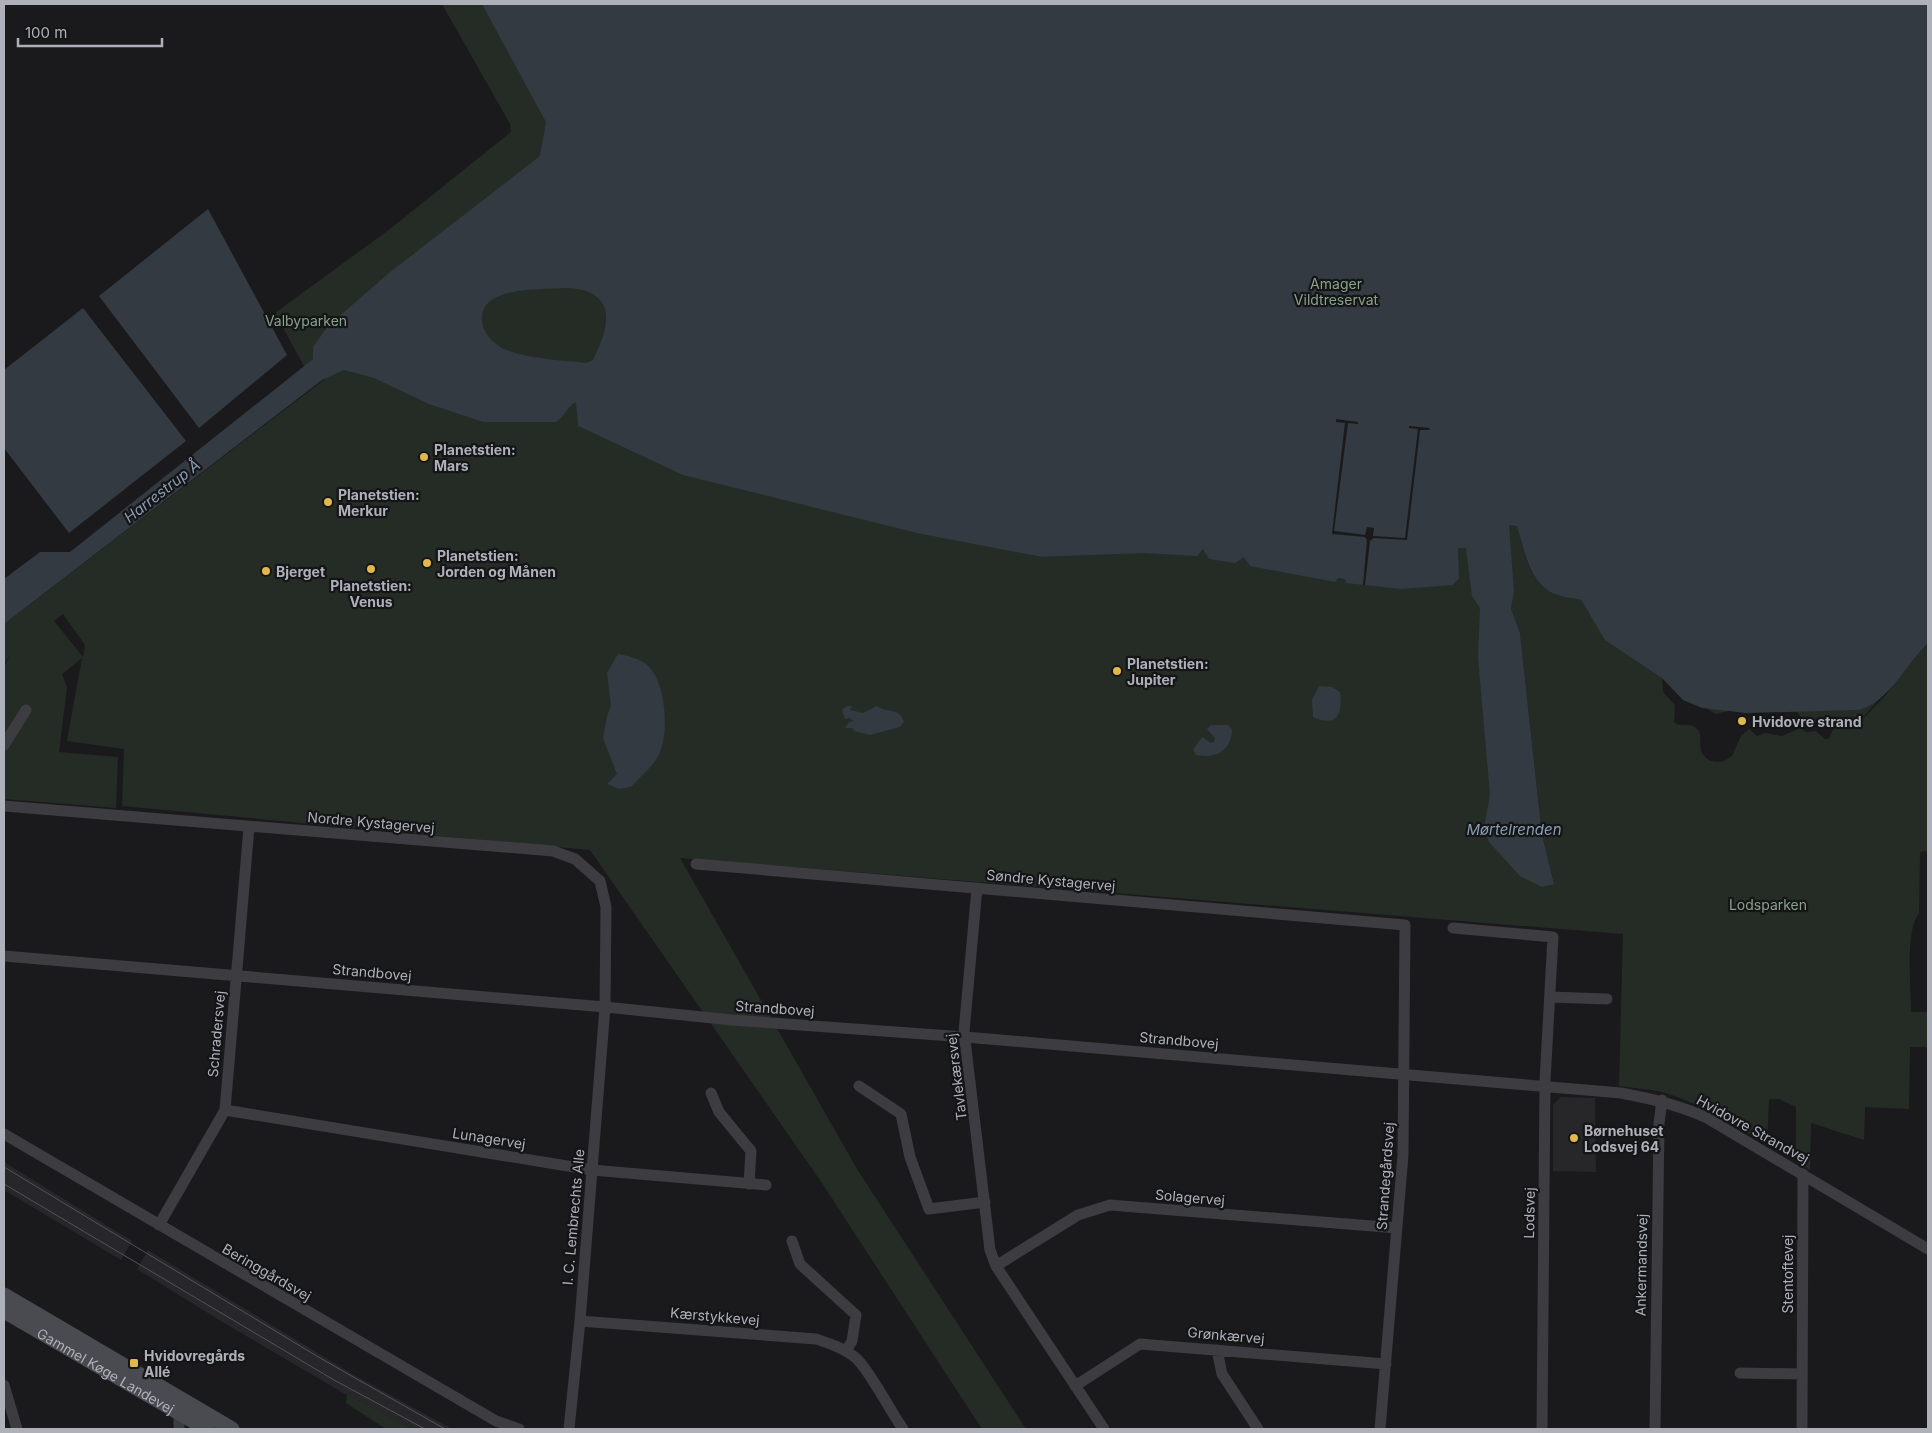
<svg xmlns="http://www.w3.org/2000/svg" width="1932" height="1433" viewBox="0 0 1932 1433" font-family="Inter,sans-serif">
<rect width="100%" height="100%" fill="#1a1a1c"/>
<!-- built -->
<path fill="#272629" d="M1561,1097L1595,1098L1596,1172L1553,1171V1105Z
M4,1162L132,1241L121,1260L4,1190Z
M148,1250L354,1375L452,1429H413L362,1404L219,1320L137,1269Z"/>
<!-- green -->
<path fill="#252c26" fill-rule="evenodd" d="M442,4H1928V641L1925,646L1928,643V851L1920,852L1919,914C1905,928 1911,990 1911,1012H1928V1047H1910L1909,1109L1865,1107L1864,1140L1811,1123L1810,1170L1796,1162V1107L1779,1099H1769L1767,1144C1733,1125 1700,1103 1662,1092C1648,1089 1633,1088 1619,1086L1623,934L680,858L857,1169L1026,1429H982L822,1183L590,850L122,806L124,749L67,741L82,658L62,674L67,687L59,752L118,757L116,808L4,799V666L11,654L4,664V624L325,379L526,167L388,276L305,368L275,313L390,229L511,132L510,124ZM577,411L663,465L578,426ZM1518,526L1589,591L1591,617L1581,600C1572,598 1559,597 1550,592C1529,579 1522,549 1518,526ZM992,547L1090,555L1042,557ZM1511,610L1520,633L1542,835L1554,884L1487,833ZM63,614L85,645L83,657L54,621ZM1602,634L1715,714L1764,703L1792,706L1805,722H1859L1901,674L1886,695L1860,722L1835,725L1829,739H1825L1816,731L1806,732L1800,728L1782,736L1765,733L1757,736L1749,729L1741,736L1732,756C1722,765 1707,764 1701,751C1698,743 1704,735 1696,728C1689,722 1680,728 1674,722L1675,705L1663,692L1662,678Z
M347,1395L413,1429H386L346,1403Z"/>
<!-- water -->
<path fill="#333a41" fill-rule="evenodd" d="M482,4H1928V643C1905,665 1891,700 1859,710L1746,713L1702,708L1683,700L1662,678L1605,640L1581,600C1572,598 1559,597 1550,592C1528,578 1524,549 1517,526L1509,525L1514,591L1511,609L1520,633L1542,835L1554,884L1542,887L1520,876L1489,842L1484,828L1490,795L1478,657L1480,608L1472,596L1466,548H1458L1459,578L1453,585L1401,589L1346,583L1345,579L1338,578L1335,582L1250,566L1244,557L1235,563L1209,559L1203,549L1197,556L1143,553L1042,557L917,533L683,475L578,426L576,402C567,406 565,417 556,422H483L429,404L374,378L344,370L322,380L4,624V579L40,552H70L303,367L313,359V347L328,326L389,273L540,156L546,122ZM542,289C554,289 566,287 578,289C620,297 606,334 593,360L586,363C562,360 519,359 499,346C480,334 473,308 497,297C511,290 527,290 542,289Z
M208,209L287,355L199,428L99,296Z
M83,308L186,441L69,533L4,448V370Z
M618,654C628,656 639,658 647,665C666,681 669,730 660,752C655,766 640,776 631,787L619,789L607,784L617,774L603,738L607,716L611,706L607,673Z
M1319,686L1332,687L1340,692C1343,714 1337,728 1313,717L1312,700Z
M847,706H852L850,710L863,713L877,706C887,714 899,706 904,722L900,727L870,735L854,731L853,728H845L848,723L853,721L850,718L845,719L842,710Z
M1211,725H1228L1232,730C1231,751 1216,759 1196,755L1193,750L1202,737L1211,743L1214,742L1215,738L1207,729Z"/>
<!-- pier -->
<path fill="#1a1a1c" d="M1336,419L1358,422V424L1348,423L1334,531L1365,535L1367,527L1374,528L1373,536L1405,538L1418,429L1409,428V426L1430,428L1429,430H1420L1407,540L1374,538L1370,541L1365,585H1363L1367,540L1365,537L1332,534L1345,423L1336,422Z"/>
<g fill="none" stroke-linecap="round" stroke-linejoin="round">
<!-- minor -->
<path stroke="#3c3c41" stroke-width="11" d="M4,745L26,710
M4,806L553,851L575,859L600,881L606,907L605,1007L580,1321L569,1429
M696,864L1405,925L1403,1155L1380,1429
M977,888L964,1032L990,1250L996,1266L1104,1429
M1453,928L1553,937L1545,1081L1542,1429
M4,956L605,1007L732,1020L965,1037L1621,1093C1652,1099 1679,1105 1707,1118L1928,1249
M1550,997L1607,999
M859,1086L901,1114L910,1157L929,1209L985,1202
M711,1093L719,1112L751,1151L749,1184
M225,1110L592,1170L766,1185
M4,1134L496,1421L519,1429
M159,1225L225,1110L249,827
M792,1241L800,1264L856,1315L852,1341L846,1351
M996,1266L1078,1215L1110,1205L1397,1228
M580,1321L816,1339C831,1344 847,1349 858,1360C874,1378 889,1409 903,1429
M1217,1350L1222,1374L1258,1429
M1740,1373L1802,1374
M4,1385L17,1429
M1075,1386L1140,1344L1386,1364
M179,1429V1412
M1655,1429L1659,1123L1662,1100
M1802,1429L1803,1174"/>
<!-- secondary -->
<g stroke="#4a4b51" stroke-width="15">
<path d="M4,1295L232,1429"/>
<path id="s1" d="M4,1311L207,1429"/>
</g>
<!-- tram -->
<path stroke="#53545a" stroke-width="1" d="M4,1167L320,1358L445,1429
M4,1184L334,1380L425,1429"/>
</g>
<!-- markers -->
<g fill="#e2b74c" stroke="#151517" stroke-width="2">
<circle cx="424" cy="457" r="5"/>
<circle cx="328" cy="502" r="5"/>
<circle cx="427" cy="563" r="5"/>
<circle cx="371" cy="569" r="5"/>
<circle cx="266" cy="571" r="5"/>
<circle cx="1117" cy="671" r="5"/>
<circle cx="1742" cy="721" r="5"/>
<circle cx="1574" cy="1138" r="5"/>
<rect x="129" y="1358" width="10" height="10" rx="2.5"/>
</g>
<g text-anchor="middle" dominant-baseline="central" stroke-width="4.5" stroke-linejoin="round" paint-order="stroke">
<!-- park labels -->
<g font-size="14" fill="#87a38a" stroke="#151517">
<text x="1336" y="283">Amager<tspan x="1336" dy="16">Vildtreservat</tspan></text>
<text x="306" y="320">Valbyparken</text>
<text x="1768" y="904">Lodsparken</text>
</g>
<!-- poi labels -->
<g font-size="14" font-weight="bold" fill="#aeb1ba" stroke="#151517" text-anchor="start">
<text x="434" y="449">Planetstien:<tspan x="434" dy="16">Mars</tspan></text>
<text x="338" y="494">Planetstien:<tspan x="338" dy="16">Merkur</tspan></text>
<text x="437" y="555">Planetstien:<tspan x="437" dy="16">Jorden og Månen</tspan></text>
<text x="276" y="571">Bjerget</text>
<text x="371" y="585" text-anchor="middle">Planetstien:<tspan x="371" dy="16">Venus</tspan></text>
<text x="1127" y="663">Planetstien:<tspan x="1127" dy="16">Jupiter</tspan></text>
<text x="1752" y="721">Hvidovre strand</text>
<text x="1584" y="1130">Børnehuset<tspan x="1584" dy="16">Lodsvej 64</tspan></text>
<text x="144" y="1355">Hvidovregårds<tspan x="144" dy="16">Allé</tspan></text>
</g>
<!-- street labels -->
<g font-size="14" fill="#aeb1ba" stroke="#151517">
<text transform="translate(371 822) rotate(5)">Nordre Kystagervej</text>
<text transform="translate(1051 880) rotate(5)">Søndre Kystagervej</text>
<text transform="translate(372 972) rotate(5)">Strandbovej</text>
<text transform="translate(775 1008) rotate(4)">Strandbovej</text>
<text transform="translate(216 1034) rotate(-85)">Schradersvej</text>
<text transform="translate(1179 1040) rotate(5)">Strandbovej</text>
<text transform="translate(956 1077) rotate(-97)">Tavlekærsvej</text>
<text transform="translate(1753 1129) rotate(29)">Hvidovre Strandvej</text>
<text transform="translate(489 1138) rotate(9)">Lunagervej</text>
<text transform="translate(1385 1176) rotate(-86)">Strandegårdsvej</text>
<text transform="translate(1190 1197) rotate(5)">Solagervej</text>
<text transform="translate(1529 1213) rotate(-89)">Lodsvej</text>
<text transform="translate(573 1217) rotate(-85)">I. C. Lembrechts Alle</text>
<text transform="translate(1641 1265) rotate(-89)">Ankermandsvej</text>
<text transform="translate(267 1272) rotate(30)">Beringgårdsvej</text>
<text transform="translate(1787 1274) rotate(-90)">Stentoftevej</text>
<text transform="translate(715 1316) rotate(5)">Kærstykkevej</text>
<text transform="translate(1226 1335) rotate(5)">Grønkærvej</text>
<text stroke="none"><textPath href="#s1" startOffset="118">Gammel Køge Landevej</textPath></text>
</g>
<!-- water labels -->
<g font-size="15" font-style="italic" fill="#899db2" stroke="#151517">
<text transform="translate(162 491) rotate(-38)">Harrestrup Å</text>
<text x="1514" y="829">Mørtelrenden</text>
</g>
</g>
<!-- border -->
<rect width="1932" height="1433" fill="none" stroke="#aeb1ba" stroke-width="10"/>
<!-- scale -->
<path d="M18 38v8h144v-8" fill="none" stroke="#aeb1ba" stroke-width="2.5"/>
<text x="25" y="38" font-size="15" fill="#aeb1ba" stroke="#151517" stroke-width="4" paint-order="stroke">100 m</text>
</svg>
